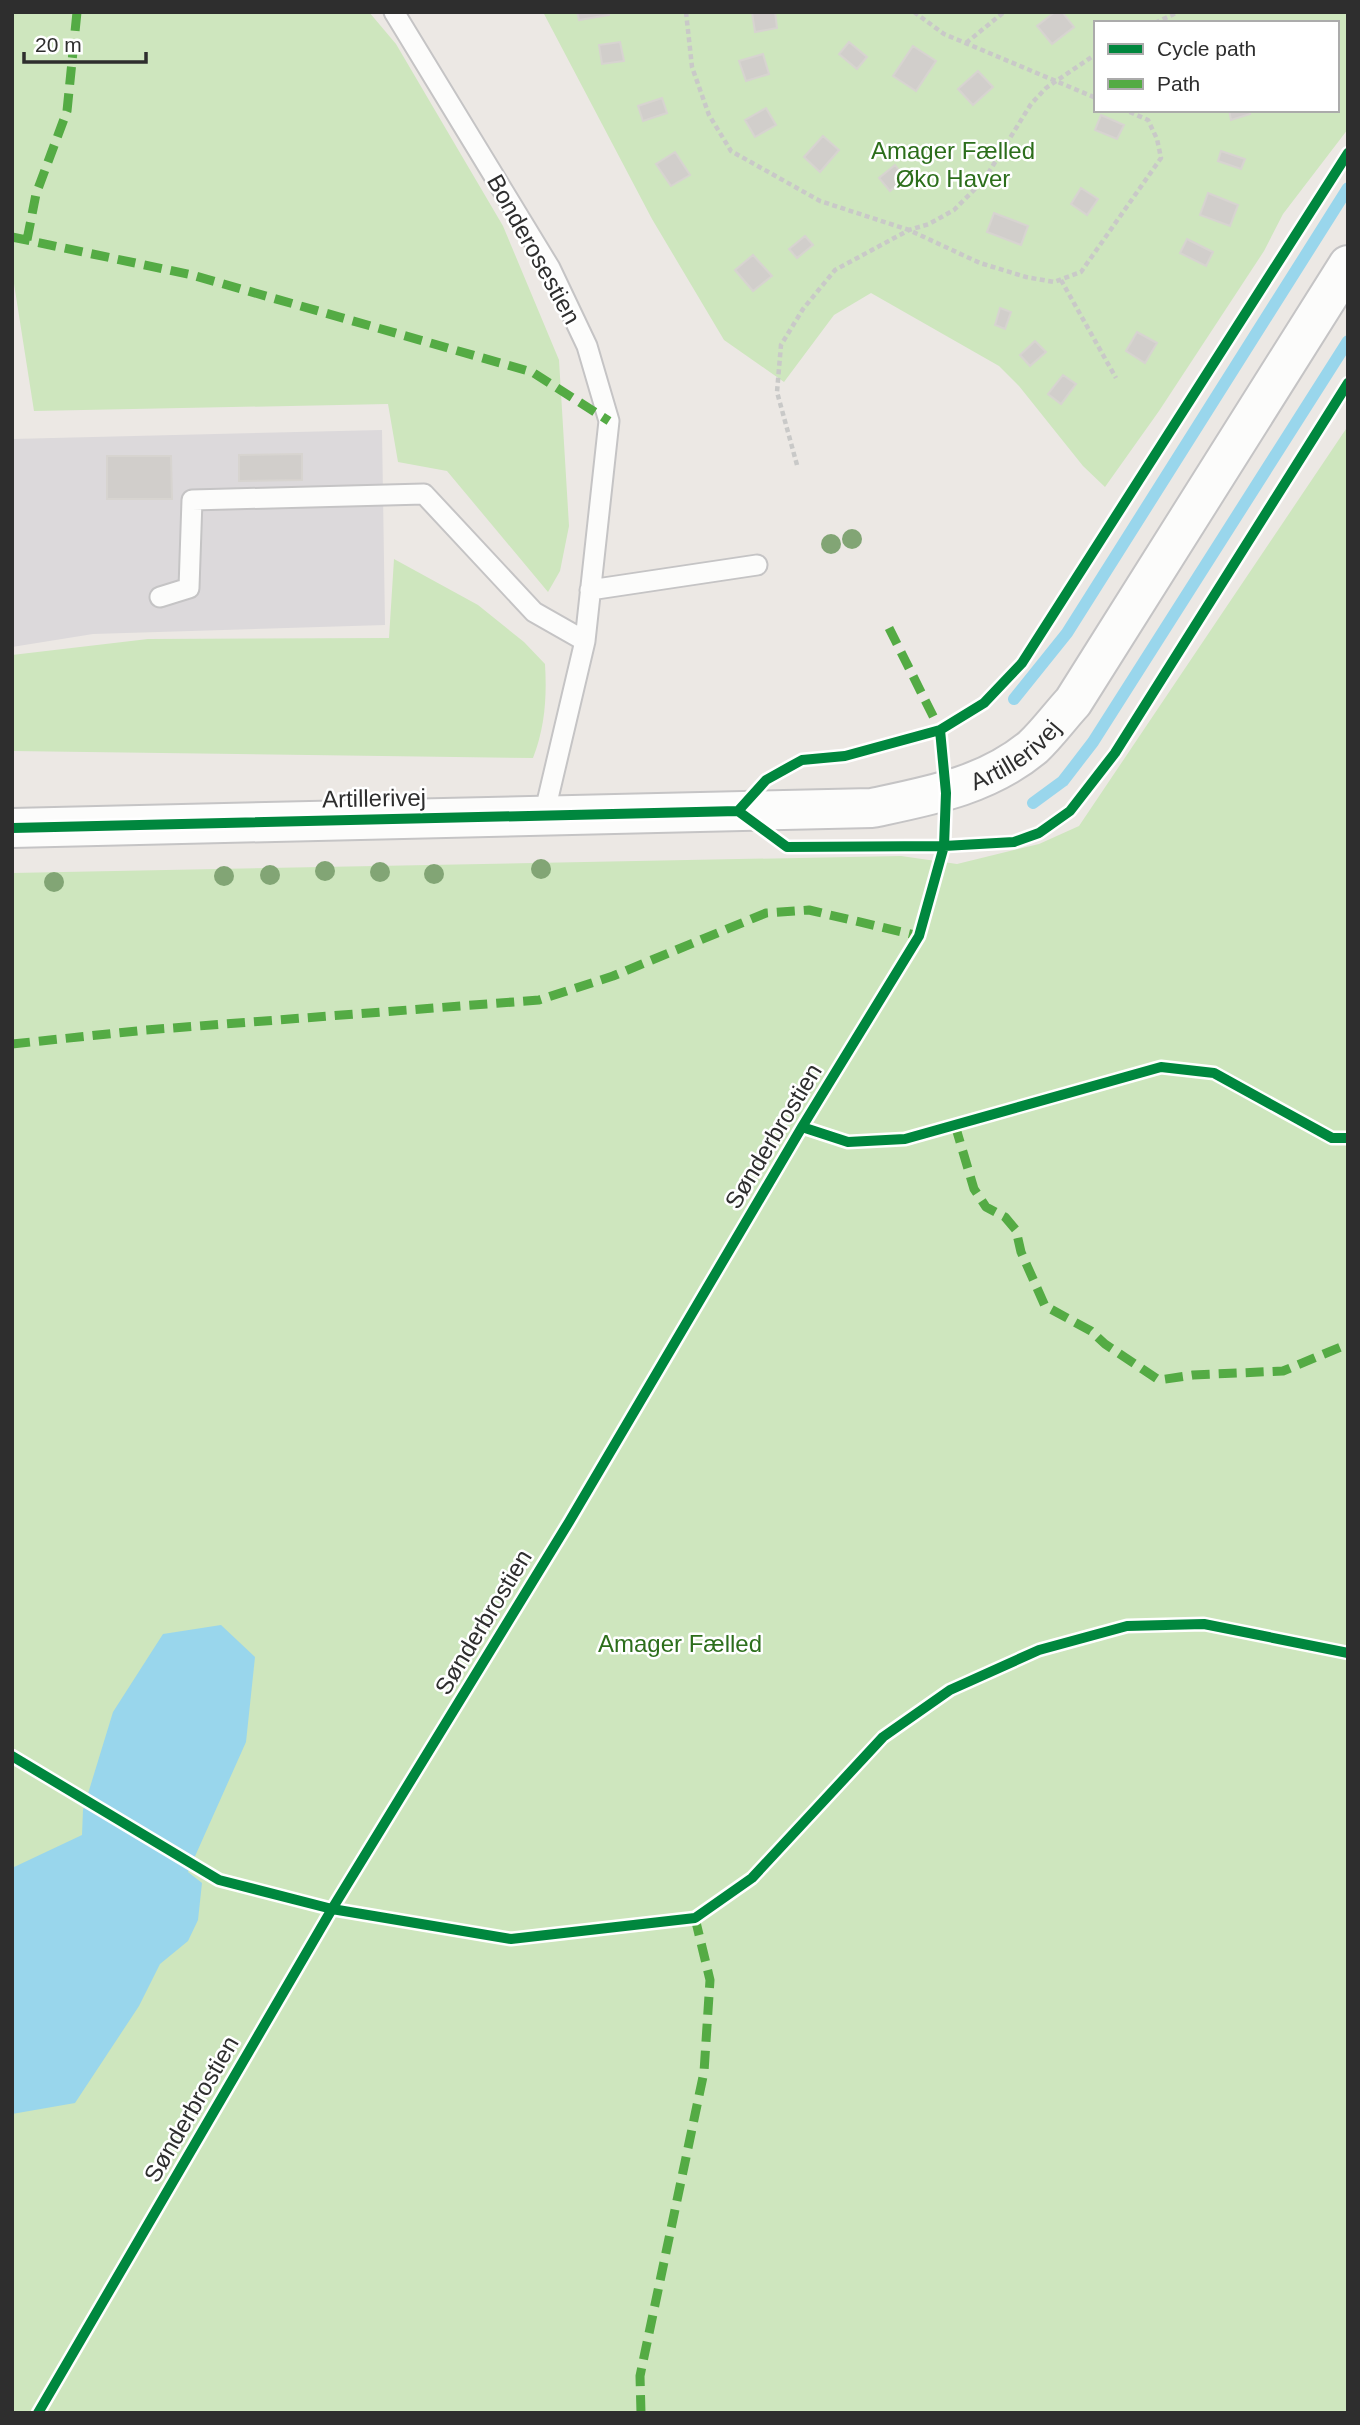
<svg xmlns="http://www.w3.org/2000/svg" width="1360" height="2425" viewBox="0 0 1360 2425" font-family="Arial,sans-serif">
<rect width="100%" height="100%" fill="#ece8e4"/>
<!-- industrial -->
<path fill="#dcd9db" d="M382,430L385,625L93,634L12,647V439Z"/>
<!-- green -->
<path fill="#cee6be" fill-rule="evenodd" d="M12,12H369L396,44L503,226L559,360L569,526L560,571L548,592L447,471L398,462L388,404L34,411L12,271Z
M543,12H1348V129L1283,214L1264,251L1159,411L1105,487L1083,466L1019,386L999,366L871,293L834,315L784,382L724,340L652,219ZM1096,23H1337V110H1096Z
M1348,426V2413H12V873L901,856L957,864L1039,844L1079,826Z
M394,559L478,605L524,642L545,664C547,697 545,727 533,758L12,751V655L148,639L389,638Z"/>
<!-- water -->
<path fill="#99d6ec" d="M221,1625L255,1657L246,1742L188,1872L202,1883L198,1920L188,1941L160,1964L139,2006L75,2103L12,2114V1868L82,1835L83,1810L113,1712L163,1634Z"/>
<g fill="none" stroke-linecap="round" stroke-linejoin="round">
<!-- stream -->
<path stroke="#99d6ec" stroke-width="12" d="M1014,699L1067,633L1348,188
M1033,803L1063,781L1093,742L1348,341"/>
</g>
<!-- building -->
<path fill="#d1cecb" stroke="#d7d4d0" stroke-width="2" d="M577,12H609V15L579,20Z
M752,12H775L777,28L755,32Z
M1055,12H1062L1074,27L1052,44L1037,26Z
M620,42L624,61L602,64L599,45Z
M849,42L867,57L857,69L839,54Z
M913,46L936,61L916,91L893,76Z
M763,54L769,74L746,81L739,61Z
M978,71L993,87L973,105L958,89Z
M662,98L667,113L643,121L638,106Z
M766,108L776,125L755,137L745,120Z
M1229,110H1248L1250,114L1231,120Z
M1101,115L1124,125L1117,139L1095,130Z
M823,136L839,150L820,172L804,157Z
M1221,151L1245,159L1241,169L1218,161Z
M675,152L690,175L671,186L656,164Z
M895,165L905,178L890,191L879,178Z
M1081,188L1098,199L1087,215L1071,204Z
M1208,193L1238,205L1230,226L1200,215Z
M994,213L1028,226L1021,245L987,232Z
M805,236L813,245L797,258L789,249Z
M1187,239L1213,252L1206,266L1180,253Z
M753,255L772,276L753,291L735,270Z
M1000,308L1011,312L1005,329L995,325Z
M1137,332L1157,343L1145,363L1126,351Z
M1035,341L1046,352L1030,366L1020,355Z
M1063,375L1076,384L1061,404L1048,394Z
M302,454V480L239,481V455Z
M107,456H171L172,499H107Z"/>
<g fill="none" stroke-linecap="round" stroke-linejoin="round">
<defs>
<path id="service" d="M394,12L550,268L587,346L609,421L585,641L544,815
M590,590L757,565
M160,597L189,588L192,500L424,494L534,612L585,641"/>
<g id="tertiary">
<path id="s1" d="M12,828L872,808C929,796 986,786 1033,747C1047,734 1060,716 1073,702L1348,265"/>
</g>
</defs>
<!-- service casing -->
<use href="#service" stroke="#c5c4c5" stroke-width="23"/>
<!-- tertiary casing -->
<use href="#tertiary" stroke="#c5c4c5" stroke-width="42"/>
<!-- path -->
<path stroke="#c9c9c8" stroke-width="4.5" stroke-dasharray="5 3.5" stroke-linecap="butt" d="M686,12L692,67L709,115L731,151L820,201L909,230L980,263L1026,277L1054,282L1081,272L1161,158L1157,139L1148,120L1125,110
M914,12L944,34L1096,98
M1155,23L1178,12
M966,43L1004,12
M1061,280L1116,378
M797,465L777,392L781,345L803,309L835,270L909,230L929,224L954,210L984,180L1031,104L1046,88L1096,54"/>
<!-- service -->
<use href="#service" stroke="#fcfcfb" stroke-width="19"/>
<!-- tertiary -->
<use href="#tertiary" stroke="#fcfcfb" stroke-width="38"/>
<!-- quiet -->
<path stroke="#54ab44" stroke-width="9" stroke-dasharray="18 9" stroke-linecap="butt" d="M12,237L192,275L532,372L609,421
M27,240L36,194L67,111L77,12
M889,628L940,730
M12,1044L146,1030L539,1000L613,976L766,913L809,910L919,936
M955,1125L974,1189L986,1207L1005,1217L1016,1230L1021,1252L1045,1306L1091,1331L1105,1344L1159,1380L1193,1375L1283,1371L1348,1344
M641,2413L640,2376L704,2072L710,1980L695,1918"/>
<defs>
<path id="cycleway" d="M738,811L766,780L802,760L845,756L940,730L984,703L1022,663L1348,153
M738,811L787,847L944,846L1014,842L1039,833L1070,811L1115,753L1348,383
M12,828L738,811
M802,1127L848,1142L905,1139L1161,1067L1214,1073L1332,1138H1348
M12,1756L219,1880L332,1909L511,1939L695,1918L752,1878L883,1737L950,1690L1039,1650L1127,1626L1204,1624L1348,1653
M38,2413L332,1909L569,1522L802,1127L919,936L944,846L946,793L940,730"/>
</defs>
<!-- cycleway casing -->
<use href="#cycleway" stroke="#fff" stroke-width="15"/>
<!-- cycleway -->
<use href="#cycleway" stroke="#00873e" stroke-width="10"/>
</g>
<!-- trees -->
<g fill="#82a575">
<circle cx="852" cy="539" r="10"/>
<circle cx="831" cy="544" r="10"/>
<circle cx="541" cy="869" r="10"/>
<circle cx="325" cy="871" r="10"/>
<circle cx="380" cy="872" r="10"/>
<circle cx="434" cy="874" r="10"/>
<circle cx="270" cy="875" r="10"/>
<circle cx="224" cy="876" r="10"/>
<circle cx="54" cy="882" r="10"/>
</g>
<g text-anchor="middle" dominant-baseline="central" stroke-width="5" stroke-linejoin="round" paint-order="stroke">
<!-- park labels -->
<g font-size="24" fill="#2c6e1b" stroke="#fff">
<text x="953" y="150">Amager Fælled<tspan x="953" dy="28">Øko Haver</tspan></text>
<text x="680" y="1643">Amager Fælled</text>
</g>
<!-- street labels -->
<g font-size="24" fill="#2e2e2e" stroke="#fff">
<text transform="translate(534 249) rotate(61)">Bonderosestien</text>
<text stroke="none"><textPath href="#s1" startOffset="1015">Artillerivej</textPath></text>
<text transform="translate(374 798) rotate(-1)">Artillerivej</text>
<text transform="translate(773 1136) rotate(-59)">Sønderbrostien</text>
<text transform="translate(483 1622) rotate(-59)">Sønderbrostien</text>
<text transform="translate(191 2109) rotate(-60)">Sønderbrostien</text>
</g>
</g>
<!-- border -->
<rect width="1360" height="2425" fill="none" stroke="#2e2e2e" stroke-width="28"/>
<!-- legend -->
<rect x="1094" y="21" width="245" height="91" fill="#ffffff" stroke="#ababab" stroke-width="2"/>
<rect x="1108" y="44" width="35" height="10" fill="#00873e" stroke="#ababab" stroke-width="2"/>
<text x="1157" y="56" font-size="21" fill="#2e2e2e">Cycle path</text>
<rect x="1108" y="79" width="35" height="10" fill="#54ab44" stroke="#ababab" stroke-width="2"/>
<text x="1157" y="91" font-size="21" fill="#2e2e2e">Path</text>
<!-- scale -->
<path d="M24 52v10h122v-10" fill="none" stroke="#2e2e2e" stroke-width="3.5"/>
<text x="35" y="52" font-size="21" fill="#2e2e2e" stroke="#ffffff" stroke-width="5" paint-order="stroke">20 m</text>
</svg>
